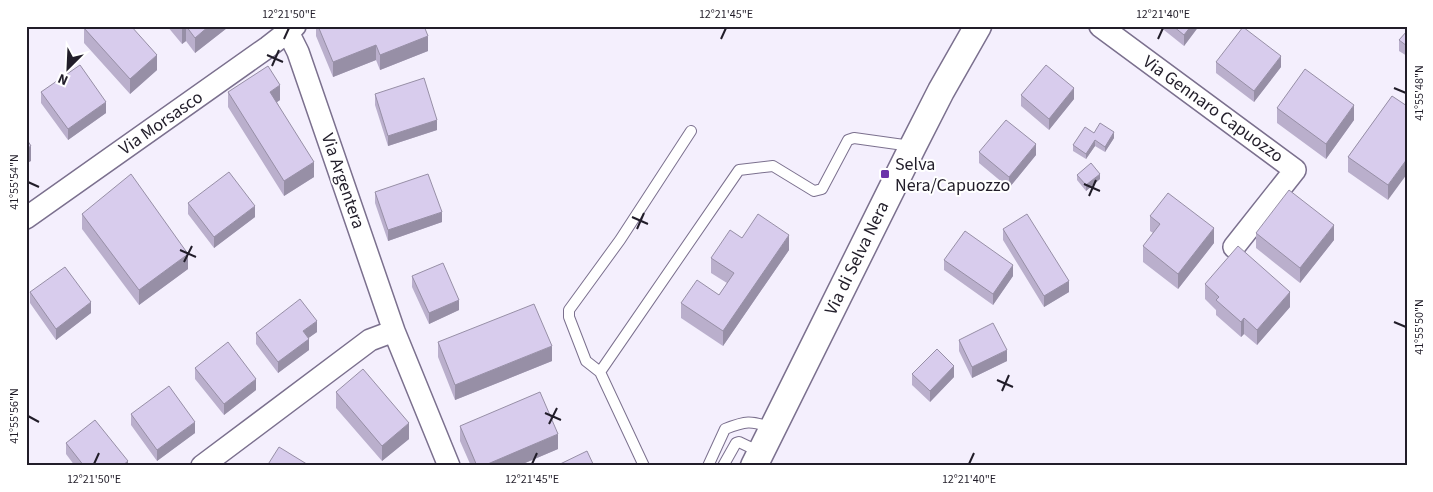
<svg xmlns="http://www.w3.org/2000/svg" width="1433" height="492" viewBox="0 0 1433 492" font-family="'Source Sans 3',sans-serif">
<rect width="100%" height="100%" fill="#f4effd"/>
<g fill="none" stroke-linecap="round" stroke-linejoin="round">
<defs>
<path id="service" d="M600,372L586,361L569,317V310L620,240L691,131
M644,466L600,372L739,170L773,166L814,191L822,189L848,140L854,138L911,146
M708,466L725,429C745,421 751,420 772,428
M723,466L736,443L739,442L760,452"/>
<path id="minor" d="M1100,26L1295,170L1234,247
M288,32L298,52L394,331L449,466
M26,218L268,47L295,26
M202,466L370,340L394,331"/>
<path id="tertiary" d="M754,466L913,146L941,91L978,26"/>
</defs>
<!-- service casing -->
<use href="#service" stroke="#7b708e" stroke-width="12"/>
<!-- minor casing -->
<use href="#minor" stroke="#7b708e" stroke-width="24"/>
<!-- tertiary casing -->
<use href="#tertiary" stroke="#7b708e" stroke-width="29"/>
<!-- service -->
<use href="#service" stroke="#fff" stroke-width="10"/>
<!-- minor -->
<use href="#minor" stroke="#fff" stroke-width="21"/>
<!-- tertiary -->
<use href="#tertiary" stroke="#fff" stroke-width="26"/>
</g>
<!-- wall -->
<path fill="#baafcc" d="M167,26H227V28L195,53L186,41L182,44Z
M316,26H424L428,51L380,70L376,60L333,77L316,36Z
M1159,26H1199L1184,46Z
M84,28L157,70L130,94L84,43Z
M1407,31V56L1399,51V40Z
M1216,62L1281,67L1254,102L1216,73Z
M41,92L106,113L68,140L41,103Z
M228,92L280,100L277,102L314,177L284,196L228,107Z
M375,94L437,130L388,146L375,105Z
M1021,95L1074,99L1049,130L1021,106Z
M1392,96L1388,200L1348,172V157Z
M1277,108L1354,120L1326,159L1277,123Z
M1094,133L1114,138L1105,152L1095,146L1086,159L1073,151V145Z
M979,152L1036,155L1009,188L979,163Z
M1077,175L1100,179L1086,191L1077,180Z
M375,192L442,222L388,241L375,203Z
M188,203L255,217L214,248L188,214Z
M82,214L188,269L139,305L82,229Z
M1150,216L1214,243L1178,289L1143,262V246L1153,233L1150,231Z
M1003,229L1069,292L1044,307L1003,240Z
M1256,233L1334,240L1300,283L1256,248Z
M742,238L789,250L723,346L681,318V303L719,295L727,283L711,273V258Z
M944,260L1013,276L993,305L944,270Z
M412,276L459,310L429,324L412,287Z
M1205,284L1290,307L1257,345L1244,334L1241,337L1216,315V310L1205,299Z
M30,292L91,313L56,340L30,303Z
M317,332L308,338L309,350L278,373L256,344V333Z
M959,340L1007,361L972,378L959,351Z
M438,342L552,361L455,400L438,357Z
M195,368L256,390L224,415L195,379Z
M912,374L954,377L930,402L912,385Z
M336,392L409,439L382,461L336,408Z
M131,414L195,433L157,461L131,425Z
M460,426L558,449L518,466H471L460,441Z
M66,443L128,466H75L66,454Z"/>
<!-- shaded-wall -->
<path fill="#978fa6" d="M186,26V41L182,44V29Z
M209,26H227V28L195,53V38Z
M1191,26H1199L1184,46V35Z
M428,36V51L380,70V55Z
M376,45V60L333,77V62Z
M157,55V70L130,94V79Z
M1281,56V67L1254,102V91Z
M280,85V100L270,107V92Z
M1074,88V99L1049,130V119Z
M106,102V113L68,140V129Z
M1354,105V120L1326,159V144Z
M437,120V130L388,146V136Z
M1114,132V138L1105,152V147Z
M1095,140V146L1086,159V154Z
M1036,144V155L1009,188V177Z
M31,146V161L26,164V149Z
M1407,159V174L1388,200V185Z
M314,162V177L284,196V181Z
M1100,174V179L1086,191V185Z
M255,206V217L214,248V237Z
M442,212V222L388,241V230Z
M1334,225V240L1300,283V268Z
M1214,228V243L1178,289V274Z
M789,235V250L723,346V331Z
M188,254V269L139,305V290Z
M1013,265V276L993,305V294Z
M1069,281V292L1044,307V296Z
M1290,292V307L1257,345V330Z
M459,300V310L429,324V313Z
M91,302V313L56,340V329Z
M1244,318V334L1241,337V322Z
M317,321V332L303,342V331Z
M309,339V350L278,373V362Z
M552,346V361L455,400V385Z
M26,348H27V363H26Z
M1007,350V361L972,378V367Z
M954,366V377L930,402V391Z
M256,379V390L224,415V404Z
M195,422V433L157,461V450Z
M409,423V439L382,461V446Z
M558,434V449L518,466H483Z
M128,461V466H122Z"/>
<!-- building -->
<path fill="#d8cced" stroke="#978fa6" d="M85,26H131L157,55L130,79L84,28Z
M179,26H209L195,38L186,26L182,29Z
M318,26H424L428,36L380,55L376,45L333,62Z
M1173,26H1191L1184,35Z
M1243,27L1281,56L1254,91L1216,62Z
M1407,31V46L1399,40Z
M80,65L106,102L68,129L41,92Z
M1046,65L1074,88L1049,119L1021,95Z
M268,66L280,85L270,92L314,162L284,181L228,92Z
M1305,69L1354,105L1326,144L1277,108Z
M424,78L437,120L388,136L375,94Z
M1392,96L1407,106V159L1388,185L1348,157Z
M1006,120L1036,144L1009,177L979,152Z
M1100,123L1114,132L1105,147L1095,140L1086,154L1073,145L1085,127L1094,133Z
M26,138L31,146L26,149Z
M1091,163L1100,174L1086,185L1077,175Z
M229,172L255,206L214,237L188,203Z
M131,174L188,254L139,290L82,214Z
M428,174L442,212L388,230L375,192Z
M1289,190L1334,225L1300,268L1256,233Z
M1168,193L1214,228L1178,274L1143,246L1160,224L1150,216Z
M758,214L789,235L723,331L681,303L697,280L719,295L734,273L711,258L730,230L742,238Z
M1027,214L1069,281L1044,296L1003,229Z
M965,231L1013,265L993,294L944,260Z
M1238,246L1290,292L1257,330L1244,318L1241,322L1216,300L1219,297L1205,284Z
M443,263L459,300L429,313L412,276Z
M65,267L91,302L56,329L30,292Z
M300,299L317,321L303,331L309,339L278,362L256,333Z
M534,304L552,346L455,385L438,342Z
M993,323L1007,350L972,367L959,340Z
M228,342L256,379L224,404L195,368Z
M937,349L954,366L930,391L912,374Z
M363,369L409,423L382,446L336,392Z
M169,386L195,422L157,450L131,414Z
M540,392L558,434L483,466H477L460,426Z
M95,420L128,461L122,466H84L66,443Z
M279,447L310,466H267Z
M587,451L594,466H556Z"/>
<!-- ticks -->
<path fill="none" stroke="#211d29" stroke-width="2" d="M284,39L289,28M721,39L726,28M1158,39L1163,28M267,55L283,62M272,66L279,50M1394,88L1406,93M28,182L39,187M1084,184L1100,191M1089,196L1096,180M632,217L648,224M637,229L644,213M180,250L196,257M184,262L192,246M1394,322L1406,327M997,380L1013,387M1002,391L1009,375M545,413L561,420M28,416L39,422M549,424L557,408M94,464L99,453M532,464L537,453M969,464L974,453"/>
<!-- markers -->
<rect fill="#6b33a9" stroke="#fff" stroke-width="2" x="880" y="169" width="10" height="10" rx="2.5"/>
<g text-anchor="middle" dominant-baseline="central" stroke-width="4" stroke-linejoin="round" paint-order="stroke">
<!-- street labels -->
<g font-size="18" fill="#211d29" stroke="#fff">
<text transform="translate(1213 109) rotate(36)">Via Gennaro Capuozzo</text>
<text transform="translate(161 123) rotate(-35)">Via Morsasco</text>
<text transform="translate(343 181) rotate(71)">Via Argentera</text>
<text transform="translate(857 258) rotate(-64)">Via di Selva Nera</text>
</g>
<!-- poi labels -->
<g font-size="18" fill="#211d29" stroke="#fff" text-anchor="start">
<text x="895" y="164">Selva<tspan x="895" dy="21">Nera/Capuozzo</tspan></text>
</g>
</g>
<!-- border -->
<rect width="1433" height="492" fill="none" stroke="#ffffff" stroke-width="55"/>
<!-- north arrow -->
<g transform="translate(68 68) rotate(204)" stroke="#ffffff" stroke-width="4" paint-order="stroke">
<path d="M0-4L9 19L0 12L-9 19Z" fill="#211d29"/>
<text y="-8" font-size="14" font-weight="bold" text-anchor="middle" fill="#211d29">N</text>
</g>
<rect x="28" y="28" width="1378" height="436" fill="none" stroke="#211d29" stroke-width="2"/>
<g font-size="12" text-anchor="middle" fill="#211d29">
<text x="289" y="18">12°21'50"E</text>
<text x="726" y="18">12°21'45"E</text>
<text x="1163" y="18">12°21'40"E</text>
<text transform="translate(1419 93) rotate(-90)" y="4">41°55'48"N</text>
<text transform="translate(14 182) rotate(-90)" y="4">41°55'54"N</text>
<text transform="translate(1419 327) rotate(-90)" y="4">41°55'50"N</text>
<text transform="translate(14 416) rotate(-90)" y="4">41°55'56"N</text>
<text x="94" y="483">12°21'50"E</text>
<text x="532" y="483">12°21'45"E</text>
<text x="969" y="483">12°21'40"E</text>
</g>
</svg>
